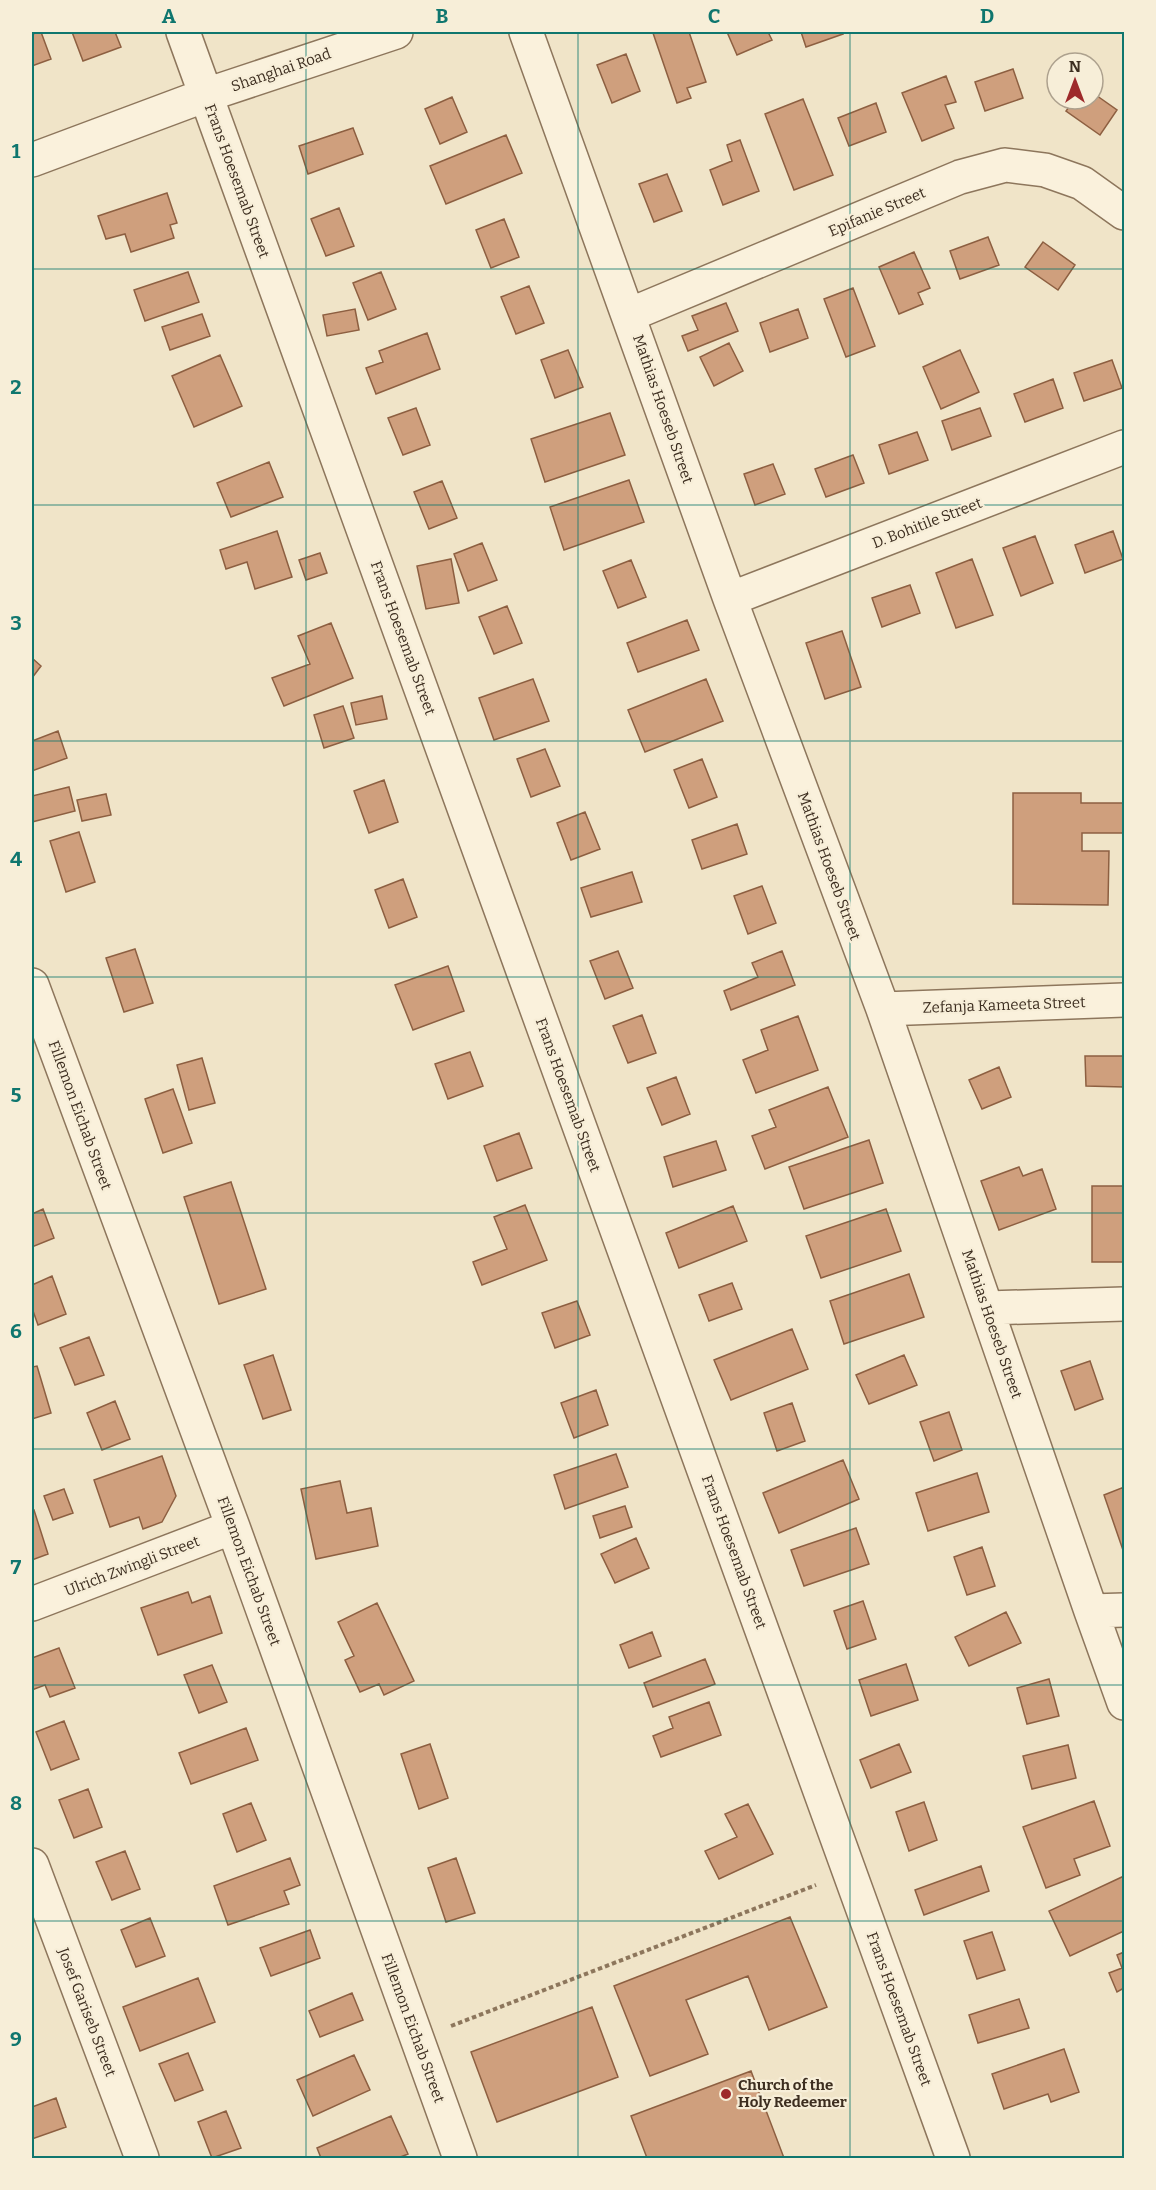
<svg xmlns="http://www.w3.org/2000/svg" width="1156" height="2190" viewBox="0 0 1156 2190" font-family="Bitter,serif">
<rect width="100%" height="100%" fill="#f0e4c8"/>
<!-- building -->
<path fill="#cf9f7d" stroke="#8d5f41" stroke-width="1.5" d="M41,32L51,59L32,66V34Z
M72,32H115L121,47L83,61Z
M657,32H689L706,82L687,88L691,98L677,103L653,33Z
M727,32H768L772,40L737,55Z
M801,32H842L843,34L806,47Z
M626,54L640,91L612,103L597,65Z
M1013,69L1023,98L985,111L975,82Z
M946,76L956,102L945,105L954,128L922,141L902,93Z
M1093,93L1117,110L1100,135L1066,111L1075,99H1093Z
M452,97L467,132L440,144L425,109Z
M803,99L833,175L794,190L765,114Z
M876,103L886,132L849,146L838,118Z
M353,128L363,154L308,174L299,146Z
M506,135L522,173L446,204L430,166Z
M740,140L759,191L723,205L710,170L732,161L727,145Z
M667,174L682,211L654,222L639,184Z
M167,193L177,223L170,225L174,238L131,252L125,234L106,239L98,216Z
M339,208L354,246L326,256L311,219Z
M504,219L519,257L491,268L476,230Z
M988,237L999,265L960,279L950,251Z
M1043,242L1075,265L1058,290L1025,267Z
M914,252L930,288L918,293L923,304L899,314L879,267Z
M188,272L199,302L145,321L134,290Z
M381,272L396,309L368,320L353,283Z
M529,286L544,323L516,334L501,297Z
M853,288L875,346L846,357L824,299Z
M726,303L738,331L688,351L682,336L698,330L692,316Z
M355,309L359,330L327,336L323,315Z
M798,309L808,338L770,352L760,323Z
M202,314L210,336L170,350L162,327Z
M427,333L440,369L376,394L366,368L383,362L379,351Z
M729,343L743,371L714,386L700,357Z
M568,350L583,387L555,398L541,360Z
M960,350L979,392L941,409L923,367Z
M220,355L242,406L194,427L172,376Z
M1112,360L1122,388L1084,401L1074,373Z
M1053,379L1063,408L1025,422L1014,394Z
M416,408L430,445L403,455L388,418Z
M980,408L991,436L952,450L942,421Z
M610,413L625,455L545,482L531,439Z
M917,432L928,460L889,474L879,445Z
M853,455L864,483L826,497L815,469Z
M269,462L283,497L231,517L217,483Z
M773,464L785,494L755,505L744,474Z
M629,480L644,522L564,550L550,507Z
M442,481L457,518L429,529L414,492Z
M277,531L292,577L255,589L247,562L226,569L220,550Z
M1113,531L1123,559L1085,573L1075,545Z
M1035,536L1053,583L1021,596L1003,548Z
M482,543L497,580L468,591L454,554Z
M320,553L327,573L306,580L299,560Z
M451,559L459,603L426,609L417,566Z
M972,559L993,615L956,628L936,573Z
M631,560L646,597L618,608L603,571Z
M910,585L920,613L882,627L872,598Z
M507,606L522,643L494,654L479,617Z
M687,620L699,650L638,672L627,643Z
M331,623L353,678L284,706L272,678L310,664L298,636Z
M842,631L861,687L825,699L806,643Z
M32,658L41,666L32,678Z
M533,679L549,721L494,740L479,698Z
M706,679L723,721L645,752L628,710Z
M382,696L387,719L356,725L351,703Z
M343,706L354,738L324,748L314,715Z
M58,731L67,758L32,771V741Z
M545,749L560,786L531,797L517,759Z
M702,759L717,797L689,808L674,770Z
M384,780L398,822L369,833L354,791Z
M69,787L75,811L32,822V796Z
M1013,793H1081V803H1124V833H1082V851H1109L1108,905L1013,904Z
M106,794L111,815L82,821L77,800Z
M585,812L600,849L571,860L557,823Z
M737,824L747,854L702,869L692,840Z
M79,832L95,882L66,892L50,841Z
M632,872L642,902L591,917L581,888Z
M403,879L417,917L389,928L375,890Z
M762,886L776,923L748,934L734,896Z
M135,949L153,1003L124,1012L106,958Z
M618,951L633,988L605,999L590,961Z
M782,951L795,985L731,1010L724,991L758,977L752,963Z
M448,966L464,1011L413,1030L395,985Z
M642,1015L656,1053L628,1063L613,1026Z
M798,1016L818,1070L756,1093L743,1060L768,1050L761,1030Z
M470,1052L483,1086L448,1099L435,1064Z
M1085,1056H1124V1087L1086,1086Z
M202,1058L215,1103L189,1110L177,1065Z
M999,1067L1011,1097L982,1109L969,1080Z
M676,1077L690,1114L662,1125L647,1088Z
M828,1087L848,1137L765,1169L752,1136L776,1127L769,1110Z
M173,1089L192,1143L163,1153L145,1099Z
M519,1133L532,1168L497,1181L484,1146Z
M869,1140L883,1183L804,1209L789,1167Z
M716,1141L726,1170L673,1187L664,1157Z
M1019,1167L1023,1176L1042,1169L1056,1209L999,1230L981,1181Z
M231,1182L266,1289L219,1304L184,1197Z
M1092,1186H1124V1262H1092Z
M525,1205L547,1260L482,1285L473,1262L507,1249L494,1217Z
M733,1206L747,1241L679,1268L666,1233Z
M43,1209L54,1238L32,1247V1214Z
M886,1209L901,1251L821,1278L806,1236Z
M909,1274L924,1317L844,1344L830,1301Z
M52,1276L66,1314L38,1325L32,1308V1285Z
M732,1283L742,1309L709,1321L699,1295Z
M577,1301L590,1335L555,1348L542,1313Z
M792,1329L808,1369L731,1400L714,1360Z
M89,1337L104,1375L75,1385L60,1348Z
M273,1355L291,1410L263,1419L244,1365Z
M904,1355L917,1385L869,1404L856,1375Z
M1090,1361L1103,1399L1075,1410L1061,1371Z
M37,1366L51,1413L32,1419V1367Z
M596,1390L608,1425L574,1438L561,1403Z
M115,1401L130,1439L102,1450L87,1413Z
M792,1403L805,1441L777,1451L764,1413Z
M949,1412L962,1450L934,1461L920,1422Z
M616,1454L628,1487L565,1509L554,1475Z
M162,1456L176,1496L162,1522L143,1529L139,1517L110,1527L94,1480Z
M843,1460L859,1499L779,1533L763,1493Z
M977,1473L989,1512L928,1531L916,1493Z
M340,1481L347,1513L371,1508L378,1546L316,1559L301,1489Z
M1124,1487V1553L1104,1495Z
M64,1489L73,1513L53,1520L44,1496Z
M625,1506L632,1527L600,1538L593,1516Z
M34,1510L48,1554L32,1560V1511Z
M856,1528L869,1564L804,1586L791,1550Z
M636,1538L649,1568L615,1583L601,1554Z
M982,1547L995,1586L967,1595L954,1557Z
M188,1592L192,1603L210,1596L222,1633L158,1655L141,1608Z
M863,1601L876,1639L847,1649L834,1611Z
M377,1603L414,1681L384,1695L379,1684L360,1692L345,1660L354,1656L338,1622Z
M1006,1612L1021,1643L969,1666L955,1637Z
M652,1632L661,1656L629,1668L620,1645Z
M59,1648L75,1688L50,1697L45,1685L32,1690V1658Z
M705,1659L715,1684L653,1707L644,1683Z
M906,1664L918,1700L871,1716L859,1680Z
M212,1665L227,1702L199,1713L184,1675Z
M1049,1679L1059,1716L1027,1724L1017,1688Z
M709,1702L721,1735L661,1757L653,1736L673,1728L669,1717Z
M64,1721L79,1759L51,1770L36,1732Z
M246,1728L258,1760L191,1784L179,1753Z
M430,1744L448,1798L419,1809L401,1754Z
M899,1744L911,1772L871,1788L860,1760Z
M1068,1745L1076,1778L1032,1789L1023,1756Z
M88,1789L102,1827L74,1838L59,1800Z
M1094,1801L1110,1846L1074,1859L1080,1875L1046,1888L1023,1827Z
M924,1802L937,1840L909,1851L896,1812Z
M251,1803L266,1840L237,1852L223,1814Z
M748,1804L773,1854L719,1879L705,1851L737,1837L725,1814Z
M125,1851L140,1889L112,1900L96,1862Z
M290,1858L300,1885L284,1891L289,1904L228,1925L214,1886Z
M456,1858L475,1913L446,1922L428,1868Z
M981,1866L989,1891L924,1915L915,1890Z
M1124,1876V1931L1070,1956L1049,1911Z
M790,1917L827,2007L769,2030L748,1976L686,2000L708,2054L650,2076L614,1986Z
M150,1918L165,1956L136,1967L121,1930Z
M310,1930L320,1958L271,1976L260,1948Z
M992,1932L1005,1970L977,1979L964,1941Z
M1124,1952V1988L1117,1992L1109,1973L1122,1968L1117,1955Z
M198,1978L215,2022L140,2051L123,2007Z
M352,1993L363,2020L320,2037L309,2011Z
M1019,1999L1029,2028L978,2043L969,2015Z
M592,2007L618,2077L497,2122L471,2052Z
M1064,2049L1079,2092L1051,2102L1048,2094L1004,2109L992,2074Z
M188,2053L203,2090L175,2101L159,2064Z
M354,2055L370,2090L313,2116L297,2080Z
M751,2071L784,2158H647L631,2116Z
M56,2098L66,2127L32,2139V2107Z
M226,2111L241,2148L212,2158L198,2122Z
M391,2116L408,2154L398,2158H321L317,2148Z"/>
<g fill="none" stroke-linecap="round" stroke-linejoin="round">
<defs>
<path id="minor" d="M183,32L953,2158
M526,32L730,599L883,1009L1091,1611L1124,1703
M32,160L206,95L396,32
M629,315L960,177L1005,165L1045,170L1082,183L1124,213
M730,599L1124,447
M32,985L233,1527L460,2158
M883,1009L1124,1000
M987,1308L1124,1304
M32,1604L233,1527
M1091,1611L1124,1610
M32,1865L142,2158"/>
</defs>
<!-- minor casing -->
<use href="#minor" stroke="#8d765c" stroke-width="36"/>
<!-- path -->
<path stroke="#8d765c" stroke-width="4" stroke-dasharray="4.5 3" stroke-linecap="butt" d="M451,2026L816,1885"/>
<!-- minor -->
<use href="#minor" stroke="#faf1dc" stroke-width="33"/>
</g>
<!-- grid -->
<path fill="none" stroke="#0f766e" stroke-width="1.5" stroke-opacity="0.55" d="M306,32V2158M578,32V2158M850,32V2158M32,269H1124M32,505H1124M32,741H1124M32,977H1124M32,1213H1124M32,1449H1124M32,1685H1124M32,1921H1124"/>
<!-- markers -->
<circle fill="#9e2a2b" stroke="#f7eed8" stroke-width="2" cx="726" cy="2094" r="6"/>
<g text-anchor="middle" dominant-baseline="central" stroke-width="4.5" stroke-linejoin="round" paint-order="stroke">
<!-- street labels -->
<g font-size="15" fill="#3d2e20" stroke="#f7eed8">
<text transform="translate(281 70) rotate(-19)">Shanghai Road</text>
<text transform="translate(237 181) rotate(70)">Frans Hoesemab Street</text>
<text transform="translate(877 212) rotate(-23)">Epifanie Street</text>
<text transform="translate(663 409) rotate(71)">Mathias Hoeseb Street</text>
<text transform="translate(927 523) rotate(-21)">D. Bohitile Street</text>
<text transform="translate(403 638) rotate(70)">Frans Hoesemab Street</text>
<text transform="translate(829 866) rotate(70)">Mathias Hoeseb Street</text>
<text transform="translate(1004 1005) rotate(-2)">Zefanja Kameeta Street</text>
<text transform="translate(568 1095) rotate(70)">Frans Hoesemab Street</text>
<text transform="translate(80 1115) rotate(70)">Fillemon Eichab Street</text>
<text transform="translate(992 1324) rotate(71)">Mathias Hoeseb Street</text>
<text transform="translate(734 1552) rotate(70)">Frans Hoesemab Street</text>
<text transform="translate(132 1566) rotate(-21)">Ulrich Zwingli Street</text>
<text transform="translate(249 1571) rotate(70)">Fillemon Eichab Street</text>
<text transform="translate(899 2009) rotate(70)">Frans Hoesemab Street</text>
<text transform="translate(87 2012) rotate(69)">Josef Gariseb Street</text>
<text transform="translate(413 2028) rotate(70)">Fillemon Eichab Street</text>
</g>
<!-- poi labels -->
<g font-size="15" font-weight="bold" fill="#3d2e20" stroke="#f7eed8" text-anchor="start">
<text x="738" y="2085">Church of the<tspan x="738" dy="17">Holy Redeemer</tspan></text>
</g>
</g>
<!-- border -->
<rect width="1156" height="2190" fill="none" stroke="#f7eed8" stroke-width="66"/>
<!-- north arrow -->
<g transform="translate(1075 81)"><circle r="28" fill="#f7eed8" stroke="#ada18e" stroke-width="1.5"/>
<path d="M0-4.5L10 22L0 15L-10 22Z" fill="#9e2a2b"/>
<text y="-9" font-size="16" font-weight="bold" text-anchor="middle" fill="#3d2e20">N</text>
</g>
<rect x="33" y="33" width="1090" height="2124" fill="none" stroke="#0f766e" stroke-width="2"/>
<g font-size="20" text-anchor="middle" font-weight="bold" fill="#0f766e">
<text x="169" y="23">A</text>
<text x="442" y="23">B</text>
<text x="714" y="23">C</text>
<text x="987" y="23">D</text>
<text x="16" y="158">1</text>
<text x="16" y="394">2</text>
<text x="16" y="630">3</text>
<text x="16" y="866">4</text>
<text x="16" y="1102">5</text>
<text x="16" y="1338">6</text>
<text x="16" y="1574">7</text>
<text x="16" y="1810">8</text>
<text x="16" y="2046">9</text>
</g>
</svg>
